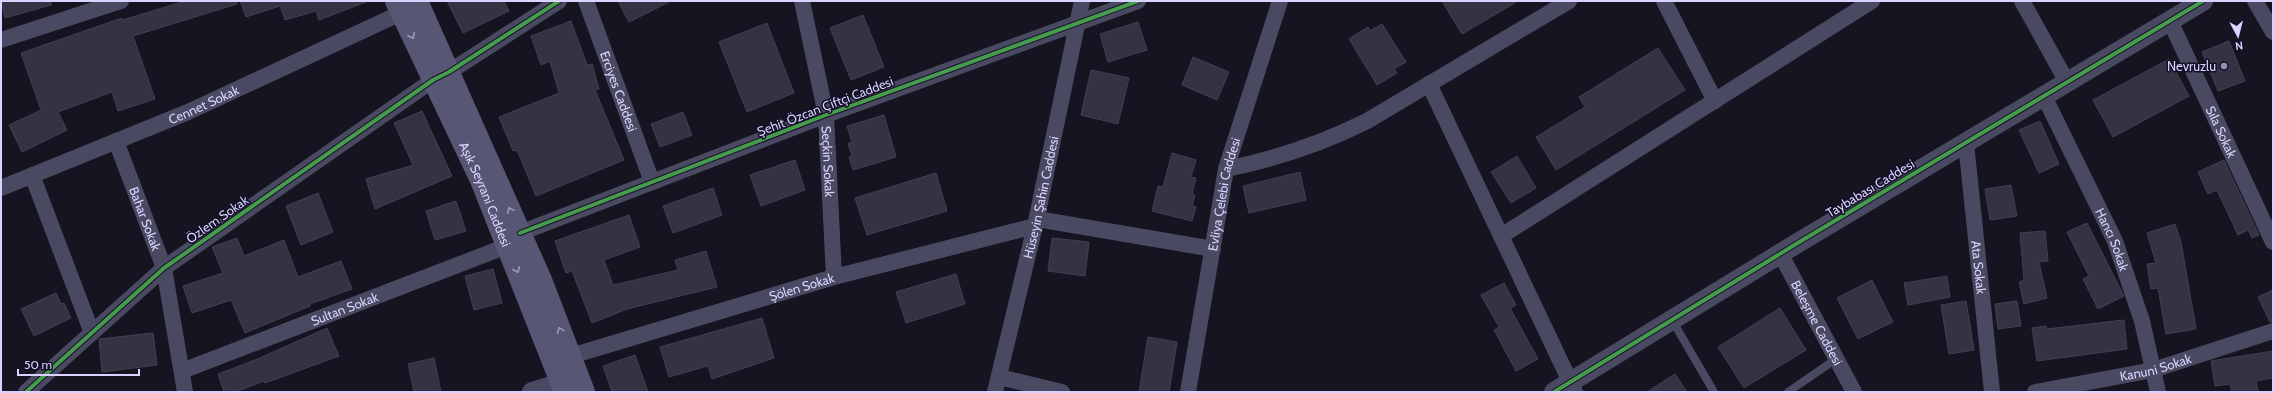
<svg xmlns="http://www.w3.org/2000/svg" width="2274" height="393" viewBox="0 0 2274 393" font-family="Cabin,sans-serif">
<rect width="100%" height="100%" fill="#161421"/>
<!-- building -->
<path fill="#343243" stroke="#433f54" d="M1,1H51V5L5,18Z
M185,1H237V4L133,36L155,99L118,111L112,92L58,112L67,130L22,152L9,125L41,110L21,53L122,18L123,20Z
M240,1H366V2L319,20L316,11L285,20L280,6L246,17Z
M447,1H504L509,11L463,33Z
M618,1H671L629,22Z
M1442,1H1518L1462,34Z
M863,15L884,67L851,80L830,28Z
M571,21L587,65L592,64L599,89L595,90L624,160L536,196L517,150L513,151L499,117L559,93L550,61L541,65L531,36Z
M1138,22L1147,50L1108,62L1100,34Z
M767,23L794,93L747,112L719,42Z
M1382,24L1406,62L1394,69L1397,73L1377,85L1349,39L1368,27L1370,31Z
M2229,41L2245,81L2218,91L2202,52Z
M1658,48L1685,90L1556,170L1536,137L1585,107L1579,97Z
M1193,57L1229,72L1217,100L1182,85Z
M2169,59L2189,96L2113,137L2093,100Z
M1091,70L1129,78L1118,124L1081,115Z
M422,111L452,176L375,209L366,179L413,165L394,123Z
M683,112L692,135L660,147L651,124Z
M884,115L896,157L853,170L849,157L852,156L848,144L852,142L847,126Z
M2040,121L2059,164L2039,173L2019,130Z
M1172,153L1196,160L1191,177L1196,178L1192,194L1195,195L1192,206L1196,207L1192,221L1152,211L1158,186L1163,187Z
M1517,156L1536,188L1511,203L1491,172Z
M795,160L805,190L761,206L750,175Z
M2224,160L2259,235L2252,238L2248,230L2238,235L2217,190L2208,194L2198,172Z
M1300,172L1306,200L1249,213L1243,186Z
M936,173L947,211L867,235L855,198Z
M2011,185L2017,216L1990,220L1985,189Z
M713,188L722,215L673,233L663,206Z
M318,193L333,232L301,245L286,206Z
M456,201L466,231L435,240L426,211Z
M629,215L640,247L604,260L613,285L678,270L675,260L706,251L717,287L627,309L592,323L572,271L566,273L555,241Z
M2087,223L2124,296L2098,309L2083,279L2089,276L2067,232Z
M2175,224L2181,242L2196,329L2166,334L2158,288L2151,289L2147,264L2156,263L2147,233Z
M2045,231L2048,261L2039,262L2047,298L2024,304L2019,282L2024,280L2020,233Z
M237,238L244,256L284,240L298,277L341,261L352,289L310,304V306L245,333L231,300L192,313L183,286L223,273L212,247Z
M1052,238L1089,242L1085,276L1048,271Z
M493,269L502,303L474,310L465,276Z
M956,274L965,304L906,323L896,292Z
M1947,276L1950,297L1908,305L1904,283Z
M1872,280L1893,322L1858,339L1837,298Z
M1504,283L1516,305L1510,308L1538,359L1516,371L1494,330L1499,327L1481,295Z
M2273,290V322H2270L2258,297Z
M56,293L61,304L64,303L71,318L34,336L21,309Z
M1966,301L1974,350L1949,354L1941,305Z
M2017,301L2021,326L1998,329L1995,304Z
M1780,308L1806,350L1744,388L1718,347Z
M762,318L774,358L712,379L708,366L669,377L660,347Z
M2124,320L2127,349L2037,361L2032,328L2046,326L2047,329Z
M327,328L339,356L265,383L264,381L235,392H224L218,374L255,360Z
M153,333L157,365L102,372L99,339Z
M1148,337L1177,342L1169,392H1139Z
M2273,351V378L2256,381L2258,392H2232L2230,384L2215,386L2211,361Z
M635,355L648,392H612L603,366Z
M434,358L441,392H414L408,364Z
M1675,374L1687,392H1647Z"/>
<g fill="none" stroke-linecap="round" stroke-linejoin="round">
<!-- service -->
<path stroke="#4a4962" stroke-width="8" d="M1672,320L1714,392
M1788,392L1836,359"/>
<!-- minor -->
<g stroke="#4a4962" stroke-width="16">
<path id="s1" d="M586,1L652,182"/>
<path id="s2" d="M802,1L826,115L834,277"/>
<path d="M1664,1L1715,101"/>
<path d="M2022,1L2067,82"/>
<path d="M2255,1L2273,32"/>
<path id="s3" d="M2170,21L2273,242"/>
<path d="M1,40L121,1"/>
<path d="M1429,84L1575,392"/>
<path id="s4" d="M2044,96L2115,241L2142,321L2158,392"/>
<path id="s5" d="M116,141L164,268L185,392"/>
<path id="s6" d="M1966,143L1992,392"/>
<path d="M1226,169C1276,159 1321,144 1367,121L1569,1"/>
<path d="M32,175L92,333"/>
<path id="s7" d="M1,188L188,112L401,13"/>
<path d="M1037,219L1213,249"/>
<path d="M520,233L826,115L1138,1"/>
<path d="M1501,236L1872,1"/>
<path id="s8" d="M1780,253L1854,392"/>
<path id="s9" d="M561,359L834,277L1035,226"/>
<path id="s10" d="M182,371L507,246"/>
<path d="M999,377L1062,392"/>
<path d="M26,392L164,268L433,80L449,72L559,1"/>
<path id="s11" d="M995,392L1035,226L1082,1"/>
<path id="s12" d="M1188,392L1226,169L1280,1"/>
<path id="s13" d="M2035,392L2153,370L2273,331"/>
</g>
<!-- tertiary -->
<path stroke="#4a4962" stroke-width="20" d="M532,392L577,378
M1554,392L1796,244L2203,1"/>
<!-- secondary -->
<g stroke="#575674" stroke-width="22">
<path id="s14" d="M396,1L481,180L565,392"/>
<path d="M417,1L541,280L584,392"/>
</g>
<defs>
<path id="cycleway" d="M520,233L826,115L1138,1
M26,392L164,268L433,80L449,72L559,1
M1554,392L1796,244L2203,1"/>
</defs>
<!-- cycleway casing -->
<use href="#cycleway" stroke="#130f26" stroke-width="6"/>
<!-- cycleway -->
<use href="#cycleway" stroke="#469c4c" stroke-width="4"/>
</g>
<!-- one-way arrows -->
<defs><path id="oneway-chevron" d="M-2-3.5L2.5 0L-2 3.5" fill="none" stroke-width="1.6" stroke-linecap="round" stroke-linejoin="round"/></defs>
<g stroke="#9e9bc0">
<use href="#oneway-chevron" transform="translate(412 36) rotate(65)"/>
<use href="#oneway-chevron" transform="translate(510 210) rotate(-114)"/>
<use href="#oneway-chevron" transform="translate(517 270) rotate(68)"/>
<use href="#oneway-chevron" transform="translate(560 330) rotate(-111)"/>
</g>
<!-- markers -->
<circle fill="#9591b1" stroke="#130f26" stroke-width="1.5" cx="2224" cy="66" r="4"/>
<g text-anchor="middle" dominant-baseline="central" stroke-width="3" stroke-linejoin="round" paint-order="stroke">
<!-- poi labels -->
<g font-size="13" fill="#d9d4ff" stroke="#130f26" text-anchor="end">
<text x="2216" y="66">Nevruzlu</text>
</g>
<!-- street labels -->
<g font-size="13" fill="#d9d4ff" stroke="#130f26">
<text stroke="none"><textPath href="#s1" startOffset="96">Erciyes Caddesi</textPath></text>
<text stroke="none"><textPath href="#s7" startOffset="219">Cennet Sokak</textPath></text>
<text transform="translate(825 106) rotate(-21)">Şehit Özcan Çiftçi Caddesi</text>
<text stroke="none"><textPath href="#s3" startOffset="122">Sıla Sokak</textPath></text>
<text stroke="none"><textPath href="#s2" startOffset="163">Seçkin Sokak</textPath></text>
<text transform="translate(1870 188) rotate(-31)">Taybabası Caddesi</text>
<text stroke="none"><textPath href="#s12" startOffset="201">Evliya Çelebi Caddesi</textPath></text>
<text stroke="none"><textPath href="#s14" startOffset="213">Aşık Seyrani Caddesi</textPath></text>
<text stroke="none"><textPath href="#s11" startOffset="200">Hüseyin Şahin Caddesi</textPath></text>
<text stroke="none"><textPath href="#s5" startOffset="83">Bahar Sokak</textPath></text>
<text transform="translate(217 219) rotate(-35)">Özlem Sokak</text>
<text stroke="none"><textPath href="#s4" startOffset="159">Hancı Sokak</textPath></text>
<text stroke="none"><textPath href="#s6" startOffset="125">Ata Sokak</textPath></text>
<text stroke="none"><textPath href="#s9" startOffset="251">Şölen Sokak</textPath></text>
<text stroke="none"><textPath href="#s10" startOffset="174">Sultan Sokak</textPath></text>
<text stroke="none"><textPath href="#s8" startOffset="79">Beleşme Caddesi</textPath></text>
<text stroke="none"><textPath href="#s13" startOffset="123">Kanuni Sokak</textPath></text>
</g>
</g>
<!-- border -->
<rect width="2274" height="393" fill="none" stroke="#d9d4ff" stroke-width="4"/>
<!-- north arrow -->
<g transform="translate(2238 36) rotate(173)" stroke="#130f26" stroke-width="3" paint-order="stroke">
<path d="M0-3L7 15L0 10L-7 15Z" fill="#d9d4ff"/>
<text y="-6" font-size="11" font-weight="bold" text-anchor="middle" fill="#d9d4ff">N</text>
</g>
<!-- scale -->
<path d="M18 369v6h121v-6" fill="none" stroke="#d9d4ff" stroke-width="2"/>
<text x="24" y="369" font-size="12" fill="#d9d4ff" stroke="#130f26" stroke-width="3" paint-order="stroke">50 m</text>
</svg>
